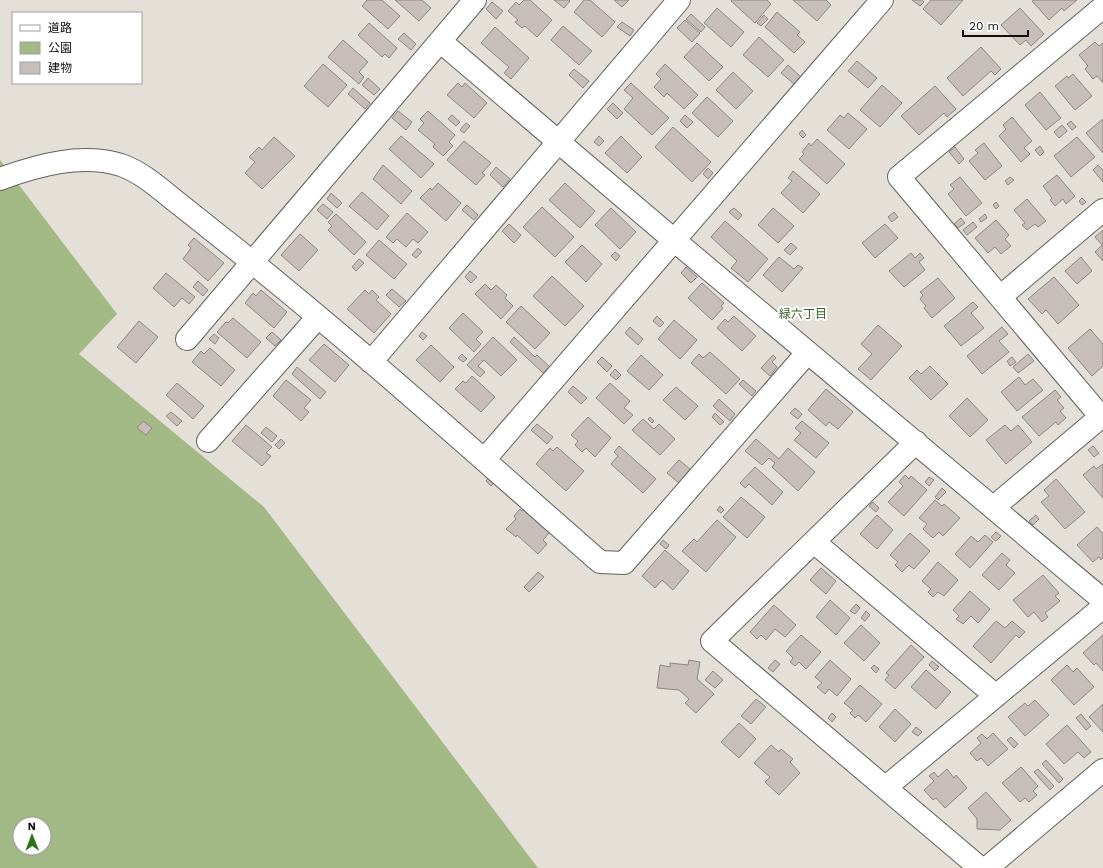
<svg xmlns="http://www.w3.org/2000/svg" width="1103" height="868" viewBox="0 0 1103 868" font-family="'Work Sans','Noto Sans JP',sans-serif">
<rect width="100%" height="100%" fill="#e4dfd7"/>
<!-- green -->
<path fill="#a3b985" fill-rule="evenodd" d="M0,160L117,314L79,354L264,507L538,868H0ZM20,824H44V848H20Z"/>
<!-- building -->
<path fill="#c7bdb9" stroke="#8f8683" d="M367,0H382L400,16L388,29L362,6Z
M395,0H422L431,8L419,21Z
M524,0H530L552,20L537,37L525,26L522,28L515,22L518,20L508,11L516,2L519,5Z
M554,0H569L570,1L564,8Z
M584,0H590L615,22L602,37L574,12Z
M614,0H629L622,7Z
M732,0H767L771,4L755,23L731,1Z
M793,0H826L831,5L817,21Z
M912,0H922L924,2L920,6Z
M931,0H963L941,25L923,9Z
M1034,0H1077L1064,11L1062,8L1049,20L1032,1Z
M492,2L503,11L496,19L486,9Z
M717,8L744,32L731,47L704,23Z
M1020,8L1044,34L1031,46L1026,40L1020,45L1001,25Z
M777,12L800,32L797,35L805,42L794,53L765,27Z
M691,14L705,27L701,32L686,19Z
M764,15L768,19L761,26L757,23Z
M685,20L700,33L692,42L677,28Z
M622,22L634,30L630,36L617,27Z
M369,23L397,48L389,58L385,54L382,57L358,35Z
M563,26L592,51L579,65L551,40Z
M495,27L529,58L511,79L504,73L509,67L481,43Z
M404,33L416,44L411,50L398,39Z
M759,37L784,60L768,77L743,55Z
M343,40L368,62L359,72L364,77L359,84L328,57Z
M1095,42L1099,46L1103,43V83L1097,76L1093,79L1085,69L1088,66L1079,55Z
M697,43L723,67L709,81L684,57Z
M981,47L1001,69L995,75L991,71L963,96L947,78Z
M857,61L877,78L868,88L848,71Z
M323,64L347,85L328,107L304,86Z
M665,64L698,95L684,109L667,93L664,97L654,87L661,79L656,74Z
M788,65L801,77L794,84L781,73Z
M574,69L589,81L583,88L569,75Z
M733,72L753,91L736,109L716,90Z
M1073,74L1092,96L1075,110L1055,86L1067,76L1068,78Z
M368,78L380,89L374,95L362,85Z
M458,83L462,87L465,83L487,103L474,118L447,95Z
M631,83L669,118L652,135L624,109L633,98L624,90Z
M882,85L902,103L880,127L860,110Z
M935,86L956,109L947,117L944,113L919,135L901,116Z
M353,88L370,103L365,109L348,94Z
M1040,92L1061,118L1046,130L1025,105Z
M707,97L733,121L718,137L692,113Z
M613,103L623,113L617,119L607,109Z
M398,111L412,122L406,130L392,118Z
M428,111L455,135L449,142L453,146L443,156L433,147L435,144L418,130L424,123L420,119Z
M848,113L867,129L849,149L827,130L840,115L844,118Z
M452,115L460,122L456,126L448,119Z
M685,115L693,122L687,128L680,121Z
M1012,117L1032,141L1024,148L1030,154L1021,162L999,136L1006,129L1003,125Z
M1103,119V153L1086,133Z
M1071,121L1076,127L1072,130L1067,124Z
M466,123L470,126L464,133L460,130Z
M1062,125L1067,131L1059,138L1054,132Z
M673,127L711,162L692,182L655,147Z
M802,130L806,135L803,138L799,134Z
M401,136L434,164L421,178L389,149Z
M599,136L604,141L599,146L594,142Z
M621,136L642,157L627,173L605,153Z
M274,137L295,156L262,189L245,173L255,162L249,157L259,147L262,150Z
M1077,137L1095,157L1071,177L1054,156Z
M817,139L845,164L827,184L799,159L804,154L802,152L809,143L811,146Z
M464,141L491,163L482,173L485,175L476,185L447,160Z
M984,143L1002,166L985,180L969,161L978,153L975,150Z
M1040,146L1044,152L1040,156L1035,150Z
M955,147L964,159L959,164L949,152Z
M383,165L412,191L401,204L373,179Z
M1098,165L1103,170V182L1093,170Z
M496,167L510,179L503,187L490,175Z
M708,168L713,173L708,179L703,174Z
M793,171L820,194L803,213L781,193L792,181L788,178Z
M1057,175L1075,196L1066,204L1063,199L1055,206L1050,200L1052,198L1043,186Z
M960,177L982,203L966,216L948,194L954,189L950,185Z
M1010,177L1014,180L1008,185L1005,181Z
M438,183L461,203L446,221L420,198L430,188L432,190Z
M565,183L595,211L580,228L549,200Z
M362,192L389,216L377,230L349,206Z
M331,193L342,203L337,208L327,199Z
M1082,198L1086,202L1082,205L1079,201Z
M1027,199L1046,221L1038,227L1035,224L1027,230L1022,225L1025,223L1014,210Z
M996,202L999,206L996,209L993,205Z
M323,204L333,212L327,219L317,210Z
M467,205L478,215L474,220L462,210Z
M542,207L574,237L555,257L523,227Z
M611,208L636,232L620,249L595,225Z
M734,208L742,215L738,220L729,212Z
M773,208L794,226L778,243L758,225Z
M894,212L898,217L892,222L888,217Z
M407,213L428,232L418,243L413,239L406,247L397,239L393,243L386,237Z
M336,214L366,242L354,255L328,230L332,226L328,222Z
M985,214L987,218L981,222L979,219Z
M961,218L965,223L958,228L954,224Z
M996,220L1009,235L1005,239L1011,246L1001,254L995,247L988,253L975,238Z
M725,221L768,259L748,282L731,268L737,261L711,237Z
M973,222L977,227L967,235L963,230Z
M509,224L521,235L514,243L502,231Z
M885,224L898,238L875,258L862,243Z
M1103,230V261L1095,252L1102,245L1095,237Z
M300,234L318,250L299,271L281,255Z
M194,238L224,263L208,281L183,259L191,248L188,245Z
M379,240L407,264L394,279L366,255Z
M791,243L797,248L790,255L784,250Z
M582,245L602,264L586,282L565,262Z
M418,248L422,252L416,258L412,255Z
M615,252L620,256L616,261L611,256Z
M911,253L915,258L920,253L924,258L919,262L925,270L904,287L889,271Z
M779,257L794,269L798,265L803,268L782,292L763,275Z
M1081,257L1092,271L1077,284L1065,271Z
M359,259L364,263L356,271L352,267Z
M686,267L697,277L691,283L681,273Z
M470,271L477,277L471,283L465,277Z
M166,273L195,297L189,304L182,298L174,307L153,288Z
M552,276L584,306L565,326L533,296Z
M1054,277L1079,305L1058,324L1046,310L1042,314L1028,299Z
M938,278L955,298L932,318L924,308L926,306L920,299L923,295L920,292Z
M198,281L208,290L203,296L193,287Z
M702,283L724,303L721,306L723,308L712,320L688,298Z
M485,284L491,290L496,285L507,295L505,298L513,306L501,319L475,294Z
M392,289L406,301L399,307L386,295Z
M261,290L287,312L274,328L245,303L253,293L256,296Z
M365,290L369,294L372,290L379,297L376,300L391,314L374,333L347,309Z
M973,302L978,307L971,313L984,328L961,346L944,326Z
M521,306L550,333L535,349L506,322Z
M463,313L483,332L476,339L481,344L474,352L449,328Z
M657,316L664,323L660,327L653,321Z
M734,316L756,336L742,351L717,328L725,319L728,322Z
M233,318L261,342L247,358L217,332L226,322L228,323Z
M674,320L697,340L680,359L658,339Z
M139,321L158,337L136,363L117,347Z
M878,325L902,346L871,380L858,369L872,354L861,344Z
M630,327L643,339L638,345L625,333Z
M1002,327L1008,334L999,341L1009,352L982,374L967,356Z
M1090,329L1103,344V366L1092,376L1068,348Z
M272,332L281,340L275,346L266,338Z
M422,332L427,336L423,340L419,336Z
M214,334L219,338L215,344L209,339Z
M493,337L517,360L501,376L484,360L478,366L485,372L480,377L467,365Z
M514,337L535,357L537,355L550,367L543,373L510,342Z
M324,344L349,365L335,382L309,360Z
M431,345L454,367L440,382L416,360Z
M210,348L235,370L221,386L192,362L201,351L204,354Z
M710,352L740,379L726,394L691,363L699,354L703,358Z
M462,354L467,359L463,362L458,358Z
M1028,354L1034,361L1018,373L1013,367Z
M641,355L663,375L649,390L627,371Z
M773,355L776,358L772,362L777,367L770,376L761,368Z
M602,357L612,366L607,372L597,362Z
M1012,357L1016,362L1010,366L1007,361Z
M930,366L948,384L931,400L909,378L917,370L921,374Z
M297,367L326,392L320,399L292,374Z
M615,369L621,375L616,380L610,375Z
M472,376L495,397L481,412L455,389L463,381L466,383Z
M1019,377L1025,385L1033,379L1043,390L1017,411L1001,392Z
M286,380L311,400L304,408L309,412L301,421L273,396Z
M743,380L756,391L752,396L739,384Z
M177,383L204,406L193,419L166,395Z
M610,383L630,401L624,408L633,415L624,424L596,398Z
M573,386L587,398L581,404L568,392Z
M676,387L698,406L685,420L663,400Z
M826,389L853,412L838,429L829,422L826,426L808,410Z
M1055,390L1061,397L1057,400L1064,408L1060,411L1066,418L1058,425L1056,422L1039,436L1022,417Z
M967,398L988,420L970,437L949,416Z
M719,399L735,414L730,421L713,406Z
M795,408L802,414L798,419L790,413Z
M171,412L182,421L177,426L166,416Z
M715,413L724,422L720,425L712,417Z
M588,417L611,438L595,457L586,448L582,452L575,445L578,441L571,435Z
M650,417L654,421L652,423L648,419Z
M643,419L654,429L659,424L675,439L660,455L632,430Z
M143,421L152,428L146,435L137,428Z
M802,421L829,443L816,458L794,440L801,433L795,428Z
M537,424L553,437L547,444L531,430Z
M246,425L272,447L266,453L271,456L262,466L232,441Z
M1005,425L1011,431L1018,425L1032,442L1006,464L986,440Z
M266,427L277,436L272,442L261,433Z
M281,439L285,443L279,449L275,445Z
M756,439L779,459L788,448L815,472L798,491L772,467L775,463L769,458L762,465L745,451Z
M619,446L656,479L643,493L611,464L618,456L614,452Z
M1093,446L1099,453L1094,457L1088,450Z
M557,447L584,471L566,491L536,464L550,448L553,451Z
M679,460L690,469L679,483L667,473Z
M1103,464V498L1083,475L1094,466L1096,469Z
M755,467L783,492L772,505L749,484L745,488L740,483Z
M905,475L909,479L911,476L927,490L904,516L888,502L903,486L899,482Z
M489,477L494,482L491,486L486,481Z
M929,477L934,480L929,486L925,482Z
M1056,479L1085,512L1065,529L1041,502L1049,496L1044,490Z
M942,488L946,492L938,500L935,497Z
M741,497L765,517L747,538L723,517Z
M935,500L942,506L944,504L960,518L943,536L939,532L933,538L923,529L927,524L919,518Z
M873,502L879,508L876,512L869,506Z
M720,506L724,510L721,513L717,510Z
M520,509L522,511L525,509L550,532L543,540L547,544L538,554L517,535L516,537L506,529L516,519L514,516Z
M877,515L893,530L877,549L860,534Z
M1036,515L1039,519L1033,525L1029,521Z
M717,520L736,537L706,572L682,551L694,539L697,542Z
M1097,527L1103,534V558L1101,560L1099,557L1093,562L1077,545Z
M996,532L1001,536L996,541L991,537Z
M910,533L930,551L914,569L909,565L902,572L895,565L898,562L890,555Z
M985,535L993,542L970,568L955,554L971,536L978,542Z
M663,540L669,545L666,549L660,544Z
M665,550L689,571L673,590L662,580L655,588L642,576Z
M1002,553L1010,560L1006,565L1015,573L999,590L982,575Z
M938,562L958,580L944,596L938,592L933,597L928,592L931,589L922,581Z
M821,568L836,581L826,594L810,580Z
M538,572L544,577L529,592L524,587Z
M1043,575L1059,593L1055,596L1060,601L1045,613L1048,617L1042,622L1034,612L1028,617L1013,600Z
M970,591L990,609L978,623L971,616L963,624L956,619L959,616L953,610Z
M830,600L850,618L836,635L816,617Z
M856,604L860,608L855,614L850,611Z
M774,605L796,625L785,637L775,629L766,640L761,635L757,639L750,632Z
M866,611L870,615L865,621L861,618Z
M996,621L1005,628L1012,621L1025,632L1019,638L1016,635L991,663L973,646Z
M861,625L880,643L864,661L844,643Z
M801,635L821,652L806,669L799,662L795,666L790,662L793,658L786,651Z
M1103,635V671L1096,663L1094,665L1083,653Z
M911,645L924,657L895,689L885,680L889,675L886,673Z
M689,660L700,662L697,679L714,694L696,713L685,703L689,699L679,690L657,688L660,665L670,667V663L688,665Z
M775,660L780,664L773,672L768,668Z
M830,660L851,679L837,696L829,689L825,694L817,687L822,683L815,677Z
M932,661L939,667L935,671L929,665Z
M874,665L879,669L876,673L871,668Z
M1067,665L1073,672L1077,668L1094,687L1074,705L1051,680Z
M926,670L951,692L936,709L911,687Z
M713,671L723,680L715,688L705,680Z
M860,685L882,704L866,722L858,715L855,718L850,713L853,710L844,703Z
M756,699L766,707L751,724L741,716Z
M1035,700L1049,715L1025,736L1008,717L1025,703L1028,706Z
M1103,704V732L1089,717Z
M895,709L911,724L895,742L879,727Z
M832,713L836,717L832,722L828,718Z
M1081,714L1091,726L1086,730L1076,718Z
M739,723L756,739L739,758L721,742Z
M1067,725L1091,752L1084,758L1078,752L1064,764L1046,744Z
M916,727L922,732L918,736L912,732Z
M993,733L1008,749L988,766L981,758L977,761L970,753L981,743L977,738L982,734L987,739Z
M1011,737L1018,744L1014,748L1007,740Z
M771,745L779,752L781,749L793,759L790,762L800,773L779,795L765,782L770,777L754,763Z
M1046,760L1063,779L1059,783L1042,764Z
M1021,767L1038,786L1033,791L1037,795L1029,802L1025,798L1020,802L1002,783Z
M947,769L954,778L956,775L967,788L945,808L936,798L933,800L924,790L934,781L929,776L934,772L938,777Z
M1038,769L1054,786L1050,790L1034,772Z
M986,792L1011,820L1000,830L977,829V819L968,808Z"/>
<g fill="none" stroke-linecap="round" stroke-linejoin="round">
<defs>
<path id="minor" d="M440,41L675,241L1103,600
M0,179C38,165 81,153 121,165C141,172 158,187 174,200C192,214 209,228 227,242C355,344 477,454 600,562L624,563L807,353
M1000,297L1103,210
M187,339L475,0
M371,362L679,0
M1101,417L899,177L1103,7
M208,441L318,317
M916,442L712,641L980,868
M484,460L882,0
M994,507L1103,415
M814,542L996,696
M886,787L1103,607
M987,868L1103,770"/>
</defs>
<!-- minor casing -->
<use href="#minor" stroke="#65615a" stroke-width="24"/>
<!-- minor -->
<use href="#minor" stroke="#fff" stroke-width="22"/>
</g>
<g text-anchor="middle" dominant-baseline="central" stroke-width="4" stroke-linejoin="round" paint-order="stroke">
<!-- neighbourhood labels -->
<g font-size="12" fill="#336129" stroke="#fff">
<text x="803" y="314">緑六丁目</text>
</g>
</g>
<!-- legend -->
<rect x="12" y="12" width="130" height="72" fill="#ffffff" stroke="#9f9f9d"/>
<rect x="20" y="25" width="20" height="6" fill="#ffffff" stroke="#9f9f9d"/>
<text x="48" y="32" font-size="12" fill="#100e0b">道路</text>
<rect x="20" y="42" width="20" height="12" fill="#a3b985" stroke="#9f9f9d"/>
<text x="48" y="52" font-size="12" fill="#100e0b">公園</text>
<rect x="20" y="62" width="20" height="12" fill="#c7bdb9" stroke="#9f9f9d"/>
<text x="48" y="72" font-size="12" fill="#100e0b">建物</text>
<!-- north arrow -->
<g transform="translate(32 836) rotate(359)"><circle r="19" fill="#ffffff" stroke="#9f9f9d"/>
<path d="M0-3L7 15L0 10L-7 15Z" fill="#2b7316"/>
<text y="-6" font-size="11" font-weight="bold" text-anchor="middle" fill="#100e0b">N</text>
</g>
<!-- scale -->
<path d="M963 30v6h65v-6" fill="none" stroke="#100e0b" stroke-width="2"/>
<text x="969" y="30" font-size="12" fill="#100e0b" stroke="#ffffff" stroke-width="3" paint-order="stroke">20 m</text>
</svg>
